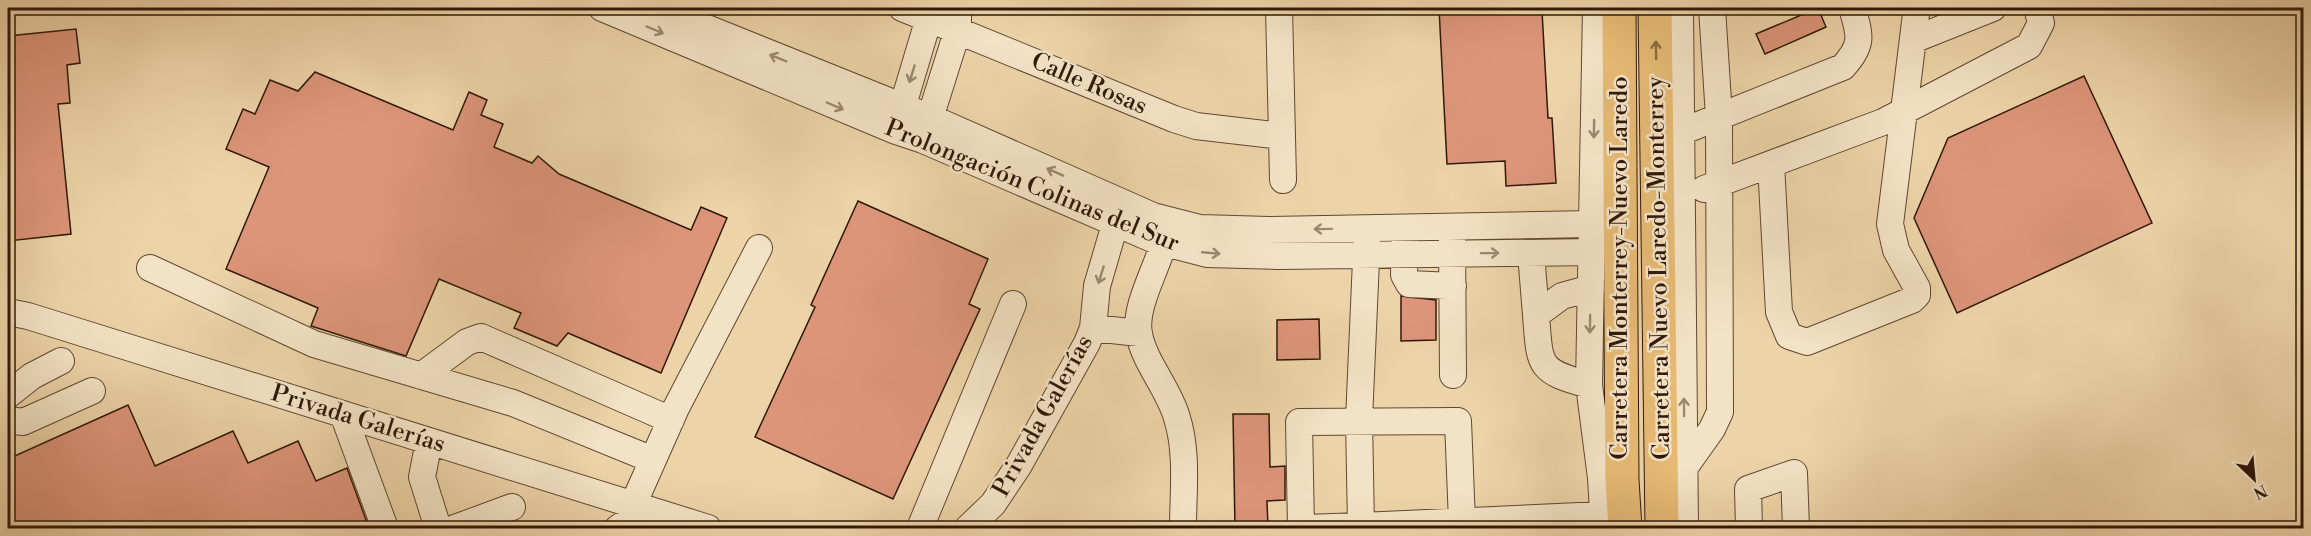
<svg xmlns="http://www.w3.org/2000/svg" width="2311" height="536" viewBox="0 0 2311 536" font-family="'Libre Bodoni',serif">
<rect width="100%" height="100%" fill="#edd4a8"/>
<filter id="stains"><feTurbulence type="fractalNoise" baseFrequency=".00333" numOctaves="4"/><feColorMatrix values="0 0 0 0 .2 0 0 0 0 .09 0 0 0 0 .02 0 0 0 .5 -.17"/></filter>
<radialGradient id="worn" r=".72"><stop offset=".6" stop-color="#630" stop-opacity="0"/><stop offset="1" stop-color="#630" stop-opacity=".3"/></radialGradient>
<!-- building -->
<path fill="#dc9579" stroke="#30180a" stroke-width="1.5" d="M1439,8H1508L1509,13L1542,11L1548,118H1552L1556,183L1506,186L1505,161L1447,164Z
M1818,8L1826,27L1765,54L1756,34Z
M76,29L80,63L67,65L70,103L58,104L71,234L8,241V36Z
M315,72L453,130L469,92L487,100L481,115L503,124L494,147L532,163L538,156L559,174L691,230L701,207L727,218L661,373L568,333L557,346L514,328L521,313L439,279L406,356L311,326L318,308L226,269L269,167L226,149L243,109L255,114L270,80L298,91Z
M2084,76L2152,223L1957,313L1914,218L1948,138Z
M858,201L988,259L969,304L980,309L893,499L755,437L815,307L811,305Z
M1401,296L1436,300V340L1401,341Z
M1319,319L1320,359L1277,360V320Z
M128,405L155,466L233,431L248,463L298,441L316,481L347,468L369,528H8V459Z
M1233,414H1269L1270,467L1285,466V500L1267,501L1268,528H1235Z"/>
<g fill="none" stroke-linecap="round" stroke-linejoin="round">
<defs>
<path id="minor" d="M602,8L896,131L923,140L1157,241L1207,254L1278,256L1593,252
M657,8L931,118L1153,216L1200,228L1269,230L1592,224
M902,8L1174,119L1196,126L1282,136
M1279,8L1283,180
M1596,8L1589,385L1601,478L1604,528
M1680,8L1685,528
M1913,40L1993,8
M897,125L929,18L940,8
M1681,132L1843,67C1864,44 1860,35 1852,8
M925,134L958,29V8
M1771,164L1779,312L1789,336L1807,342L1912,300L1917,295V288L1896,250L1890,224L1916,14L1914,8
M1704,189L1883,122L2029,46L2041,23L2037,8
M1168,227C1163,259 1133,304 1139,334C1145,364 1169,389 1177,418C1188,453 1183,492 1183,528
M1367,237L1359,420L1361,526L1624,514
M1405,237L1404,275L1409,284L1453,286
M1452,237L1453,375
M1531,253L1536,315
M150,268L314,344L513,403L653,460
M8,312L28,316L708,528
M1093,328L1139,333
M421,376L467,342L481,337L671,420
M1589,385C1537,371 1540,366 1536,315L1562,296L1591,288
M8,395L32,376L61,361
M343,414L385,528
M8,420L23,422L92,391
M429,441L422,477L438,528
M1685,467L1712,429L1720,412L1719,117L1712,8
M633,505L676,408L759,248
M455,528L512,507
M618,528L646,509
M920,528L1013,304
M968,528L993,504L1019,465L1087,343L1093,328L1097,286L1120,207
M1301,528L1299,422L1458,421L1462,522
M1305,528L1361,526
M1749,528L1748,489L1794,473L1796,528"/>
<path id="highway" d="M1619,8L1622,480L1625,528
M1655,8L1662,528"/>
</defs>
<!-- minor casing -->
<use href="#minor" stroke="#5f4732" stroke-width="28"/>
<!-- highway casing -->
<use href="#highway" stroke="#30180a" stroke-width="35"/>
<!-- minor -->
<use href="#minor" stroke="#f3e3c6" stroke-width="26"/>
<!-- highway -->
<use href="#highway" stroke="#e6ba74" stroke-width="33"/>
</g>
<!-- one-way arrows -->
<defs><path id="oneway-shaft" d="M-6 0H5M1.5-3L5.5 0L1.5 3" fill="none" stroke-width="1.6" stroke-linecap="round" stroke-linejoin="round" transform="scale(1.5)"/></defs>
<g stroke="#9b8871">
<use href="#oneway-shaft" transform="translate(655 30) rotate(23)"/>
<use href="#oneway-shaft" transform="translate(778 58) rotate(-158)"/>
<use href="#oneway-shaft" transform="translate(912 74) rotate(107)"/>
<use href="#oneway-shaft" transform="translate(835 106) rotate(23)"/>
<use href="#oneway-shaft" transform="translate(1594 129) rotate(91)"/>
<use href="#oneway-shaft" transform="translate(1055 172) rotate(-156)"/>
<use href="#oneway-shaft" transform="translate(1323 229) rotate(179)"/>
<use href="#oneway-shaft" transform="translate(1211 253) rotate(5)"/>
<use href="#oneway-shaft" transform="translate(1490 253) rotate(-1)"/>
<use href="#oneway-shaft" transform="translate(1101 275) rotate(107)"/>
<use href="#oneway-shaft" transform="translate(1590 324) rotate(91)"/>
<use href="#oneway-shaft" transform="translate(1684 407) rotate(-91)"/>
</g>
<use stroke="#8b693f" href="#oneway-shaft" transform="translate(1656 50) rotate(-91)"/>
<g text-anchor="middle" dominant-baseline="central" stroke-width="5" stroke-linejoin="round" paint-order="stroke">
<!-- street labels -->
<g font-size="24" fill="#30180a" stroke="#f3e3c6">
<text transform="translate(1089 84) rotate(23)">Calle Rosas</text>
<text transform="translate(1032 186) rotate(22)">Prolongación Colinas del Sur</text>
<text transform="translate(1620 268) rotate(-90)">Carretera Monterrey-Nuevo Laredo</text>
<text transform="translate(1659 268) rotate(-91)">Carretera Nuevo Laredo-Monterrey</text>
<text transform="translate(1043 416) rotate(-61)">Privada Galerías</text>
<text transform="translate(358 419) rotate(17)">Privada Galerías</text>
</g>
</g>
<!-- margin -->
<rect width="2311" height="536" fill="none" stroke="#edd4a8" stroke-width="30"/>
<rect x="9" y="9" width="2293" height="518" fill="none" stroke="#30180a" stroke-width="3"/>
<rect x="15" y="15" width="2281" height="506" fill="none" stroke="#30180a" stroke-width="1.5"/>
<!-- north arrow -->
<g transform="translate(2254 479) rotate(154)" stroke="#f3e3c6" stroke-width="4.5" paint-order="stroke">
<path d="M0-4.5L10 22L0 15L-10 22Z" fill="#30180a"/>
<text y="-9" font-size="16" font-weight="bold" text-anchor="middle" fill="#30180a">N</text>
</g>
<rect width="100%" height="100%" filter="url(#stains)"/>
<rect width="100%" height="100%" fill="url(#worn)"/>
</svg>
